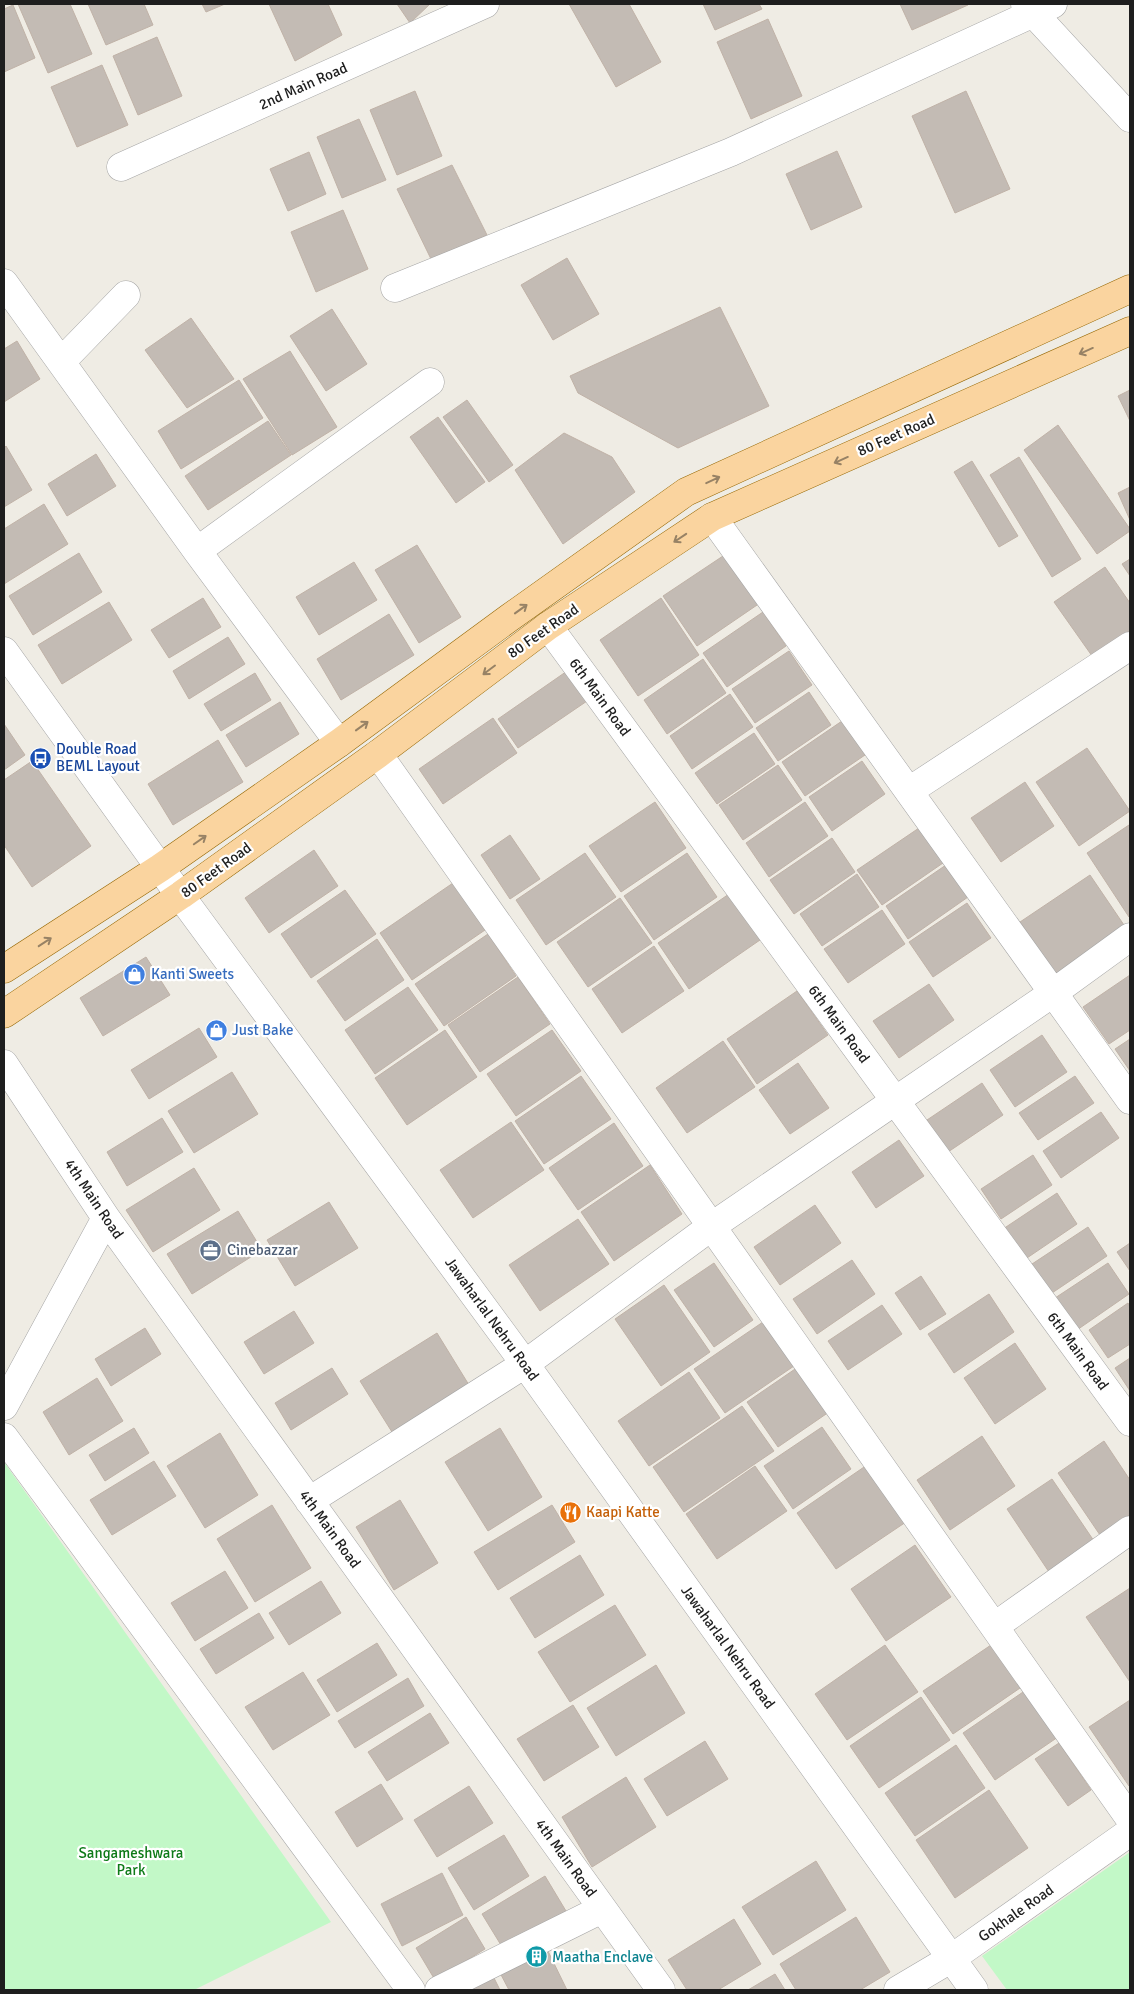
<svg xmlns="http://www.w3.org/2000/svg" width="1134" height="1994" viewBox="0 0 1134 1994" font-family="Signika,sans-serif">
<rect width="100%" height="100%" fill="#efece4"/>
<!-- park -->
<path fill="#c2f8c7" d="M4,1462L331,1922L194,1990H4Z
M1130,1852V1990H1007L982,1956Z"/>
<!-- building -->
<path fill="#c3bbb4" stroke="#c0b2a7" d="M18,4H70L92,54L48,73Z
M88,4H144L153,25L106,45Z
M202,4H225L206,12Z
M269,4H328L342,35L295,61Z
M397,4H430L410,23Z
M569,4H629L661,62L616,87Z
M703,4H759L762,9L715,30Z
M900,4H968V5L912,30Z
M13,5L35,58L4,72V9Z
M768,19L802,96L751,119L717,42Z
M157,37L182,96L138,115L113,56Z
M102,65L128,125L77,147L51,87Z
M415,91L442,156L397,175L370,110Z
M966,91L1010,189L955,213L912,116Z
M359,119L386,180L342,198L317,137Z
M837,151L862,207L811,230L786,174Z
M309,152L326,194L288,211L270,169Z
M452,165L487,235L431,259L397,189Z
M343,210L368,269L316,292L291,232Z
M567,258L599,314L553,340L521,285Z
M720,307L769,406L678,448L578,393L570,376Z
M332,309L367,364L326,391L290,336Z
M191,318L234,379L187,408L145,350Z
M17,341L40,379L4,402V349Z
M290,351L337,427L292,455L243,379Z
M239,380L263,418L181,469L158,431Z
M1130,390V421L1118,396Z
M467,400L513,465L489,482L443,417Z
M438,417L485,482L456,503L410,437Z
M268,421L291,455L208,510L185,476Z
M1058,425L1130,529V531L1097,554L1024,450Z
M564,433L612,457L635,492L563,544L515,470Z
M6,446L32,490L4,507V448Z
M96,454L116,486L67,516L48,484Z
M1019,457L1081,559L1052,577L990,475Z
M972,461L1018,536L999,547L954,472Z
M1130,487V520L1118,493Z
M44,504L68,544L4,584V529Z
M417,545L461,617L419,643L375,570Z
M79,553L102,592L33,635L9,596Z
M726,554L760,603L697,646L663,596Z
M1130,559V576L1122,564Z
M354,562L377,600L319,635L296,597Z
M1105,567L1130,603V640L1097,663L1054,602Z
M203,598L221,627L169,658L151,630Z
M661,598L699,655L638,696L600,640Z
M109,602L132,640L62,684L38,645Z
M763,612L786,646L727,687L703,653Z
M389,614L414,655L341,700L317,659Z
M228,637L245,664L189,699L173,671Z
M789,651L812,685L755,723L732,689Z
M703,659L726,693L667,734L644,700Z
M570,669L590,699L518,748L498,719Z
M255,673L271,700L221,731L204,704Z
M809,692L831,725L778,761L756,728Z
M730,694L753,727L692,769L670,736Z
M280,702L299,734L246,767L226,735Z
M493,718L517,753L443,804L419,769Z
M842,721L865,755L805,796L782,762Z
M4,724L25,755L4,770Z
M754,733L775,764L717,804L695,773Z
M218,740L243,782L173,825L148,784Z
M1087,748L1130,811L1079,846L1036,782Z
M32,761L91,846L32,887L4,845V780Z
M862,761L885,794L832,831L809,797Z
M778,765L802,800L743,840L719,805Z
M1025,782L1054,826L1001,862L971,818Z
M655,802L686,848L621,892L589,846Z
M805,802L828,836L769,877L746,843Z
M1129,825L1130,827L1129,917L1087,853Z
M919,828L943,863L882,905L857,870Z
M510,835L540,879L510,899L481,855Z
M832,838L855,872L794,914L770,880Z
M314,850L338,886L269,933L245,898Z
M585,853L616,897L546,945L516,900Z
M687,853L717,897L654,940L624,896Z
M946,865L968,897L908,939L886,906Z
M857,874L879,907L822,946L800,914Z
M1090,875L1126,928L1056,975L1020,922Z
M453,883L485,930L412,980L380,933Z
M345,890L376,934L311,978L281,934Z
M729,894L760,940L689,989L658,943Z
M620,898L652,943L588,987L557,942Z
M967,903L991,938L933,977L909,942Z
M882,910L905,944L848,983L824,949Z
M488,934L516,976L444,1026L415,984Z
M377,939L404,980L345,1021L317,981Z
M654,946L684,991L622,1033L592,989Z
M146,957L170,995L103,1036L80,998Z
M1130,975V1030L1109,1044L1083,1007Z
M518,977L550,1024L480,1072L448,1025Z
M929,984L954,1020L899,1058L873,1021Z
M408,987L438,1030L375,1074L345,1030Z
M797,991L828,1035L757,1084L727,1039Z
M199,1028L217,1057L149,1099L131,1070Z
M445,1030L477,1077L407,1125L375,1078Z
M552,1030L581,1071L516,1116L487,1074Z
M1042,1035L1067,1072L1015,1107L990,1070Z
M1130,1039V1071L1115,1049Z
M723,1041L755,1087L687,1133L656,1088Z
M798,1063L829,1108L790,1134L759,1090Z
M232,1072L258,1114L194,1153L168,1111Z
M581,1076L611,1119L544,1164L515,1121Z
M1075,1076L1094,1103L1038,1140L1019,1113Z
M982,1083L1003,1115L948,1152L927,1120Z
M1101,1112L1119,1138L1061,1178L1043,1151Z
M162,1118L183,1152L127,1186L107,1152Z
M511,1122L544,1170L473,1218L440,1170Z
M614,1123L643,1166L578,1210L549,1168Z
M899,1140L924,1176L876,1208L852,1172Z
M1033,1155L1052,1185L1001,1219L981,1189Z
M650,1165L682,1214L614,1261L581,1212Z
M194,1168L220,1210L153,1252L126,1210Z
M1057,1193L1077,1224L1024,1260L1003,1229Z
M329,1202L358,1248L295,1286L267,1240Z
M815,1205L841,1243L780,1285L754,1247Z
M238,1211L262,1250L192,1294L167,1254Z
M578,1219L609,1264L540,1311L509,1265Z
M1088,1227L1107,1256L1049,1295L1029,1266Z
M1130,1243V1271L1117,1252Z
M852,1260L875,1294L817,1334L793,1299Z
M714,1263L753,1320L714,1347L674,1290Z
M1108,1263L1129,1294L1074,1332L1052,1300Z
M921,1276L946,1314L920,1330L895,1293Z
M664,1285L710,1352L661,1386L615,1319Z
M989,1294L1014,1332L954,1373L928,1334Z
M1128,1303L1130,1307V1344L1108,1358L1089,1330Z
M882,1305L902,1334L848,1370L828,1341Z
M294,1311L314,1343L264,1374L244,1342Z
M763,1322L794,1366L725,1413L694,1369Z
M145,1328L161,1354L111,1386L95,1359Z
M437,1333L469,1385L392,1432L360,1381Z
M1015,1343L1046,1389L995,1424L964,1378Z
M1130,1358V1391L1115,1368Z
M798,1367L829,1412L778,1447L747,1402Z
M332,1368L348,1394L291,1430L275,1403Z
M689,1372L720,1418L649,1466L618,1421Z
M97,1378L123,1421L69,1455L43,1412Z
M742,1406L774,1451L684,1512L653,1467Z
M822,1427L851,1469L793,1509L764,1466Z
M134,1428L149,1453L105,1481L89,1455Z
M500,1428L542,1497L488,1531L445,1462Z
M220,1433L258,1495L205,1528L167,1466Z
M982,1436L1015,1486L950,1530L917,1480Z
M1104,1441L1130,1480V1515L1100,1535L1058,1473Z
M154,1461L176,1496L112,1535L90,1500Z
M867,1465L906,1522L836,1569L797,1513Z
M755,1466L787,1511L717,1559L686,1514Z
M1052,1479L1094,1541L1049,1572L1007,1509Z
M400,1500L438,1563L394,1590L356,1527Z
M272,1505L311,1568L255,1602L217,1539Z
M552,1505L575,1542L498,1590L474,1552Z
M915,1545L951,1597L886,1641L851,1589Z
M580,1555L604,1595L535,1638L510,1598Z
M225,1571L248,1608L195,1641L171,1603Z
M321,1581L341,1613L289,1645L269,1613Z
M1130,1588V1682L1086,1617Z
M615,1605L646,1655L570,1702L538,1652Z
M259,1613L274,1638L216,1674L200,1649Z
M377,1643L397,1675L337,1712L317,1680Z
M994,1643L1023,1686L953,1734L923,1691Z
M885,1645L918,1692L847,1740L815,1694Z
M656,1665L685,1713L616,1756L587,1708Z
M303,1672L330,1715L273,1750L245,1707Z
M408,1678L424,1706L355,1748L338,1721Z
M1026,1690L1058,1737L995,1780L963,1733Z
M921,1697L950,1740L879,1788L850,1746Z
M1130,1700V1785L1129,1786L1089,1727Z
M573,1705L599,1747L544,1781L517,1739Z
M430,1713L449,1743L387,1781L368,1752Z
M705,1741L728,1779L667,1816L644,1779Z
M1059,1743L1091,1790L1068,1806L1035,1759Z
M956,1745L985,1788L915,1836L885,1793Z
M626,1777L656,1827L592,1867L562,1817Z
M381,1784L403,1819L357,1847L335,1812Z
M469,1786L493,1823L437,1857L414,1820Z
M989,1790L1028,1848L955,1898L916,1840Z
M504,1835L529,1876L474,1910L448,1868Z
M816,1861L846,1910L773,1955L742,1907Z
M442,1873L463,1915L402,1946L381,1904Z
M545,1876L566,1911L504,1950L482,1914Z
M466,1917L485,1949L435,1980L416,1948Z
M856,1917L890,1972L860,1990H796L780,1964Z
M734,1919L761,1964L718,1990H687L668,1960Z
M545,1945L567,1990H509L498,1969Z
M491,1972L500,1990H457Z
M775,1974L785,1990H748Z"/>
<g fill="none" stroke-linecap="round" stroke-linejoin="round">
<defs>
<path id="minor" d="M1025,4L1130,118
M121,167L485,4
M4,283L197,551L339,743
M395,288L731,152L1053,4
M61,362L126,295
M712,517L1130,1100
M197,551L430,382
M548,626L1130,1422
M4,651L160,868L525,1364L974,1990
M378,754L1130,1819
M909,791L1130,646
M4,1064L106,1218L661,1990
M4,1406L106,1218
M4,1437L411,1990
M309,1501L525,1364L712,1226L1053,993L1130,937
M995,1626L1130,1530
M439,1990L602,1909
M898,1990L952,1958L1130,1832"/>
<path id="major" d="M4,969L160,868L339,743L509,618L686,492L1130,289
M4,1014L181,895L378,754L548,626L712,517L1130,331"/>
</defs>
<!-- minor casing -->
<use href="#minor" stroke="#a5a5a5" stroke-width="29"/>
<!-- major casing -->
<use href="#major" stroke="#956703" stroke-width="29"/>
<!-- minor -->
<use href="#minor" stroke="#fff" stroke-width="28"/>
<!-- major -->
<use href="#major" stroke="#fad49f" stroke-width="28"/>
</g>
<!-- one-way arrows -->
<defs><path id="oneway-shaft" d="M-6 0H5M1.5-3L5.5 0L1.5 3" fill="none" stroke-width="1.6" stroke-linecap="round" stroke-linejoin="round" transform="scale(1.25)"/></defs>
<g stroke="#978265">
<use href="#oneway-shaft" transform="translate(1086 351) rotate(156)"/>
<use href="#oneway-shaft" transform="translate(841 460) rotate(156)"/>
<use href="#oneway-shaft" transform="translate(713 480) rotate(-25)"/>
<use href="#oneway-shaft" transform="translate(680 538) rotate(146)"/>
<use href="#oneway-shaft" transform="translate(521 609) rotate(-36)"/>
<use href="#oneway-shaft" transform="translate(489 670) rotate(143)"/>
<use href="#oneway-shaft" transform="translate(362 726) rotate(-36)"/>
<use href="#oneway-shaft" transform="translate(200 840) rotate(-35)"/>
<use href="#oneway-shaft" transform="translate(45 942) rotate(-33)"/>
</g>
<!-- icons -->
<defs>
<symbol id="bus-disc" viewBox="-11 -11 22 22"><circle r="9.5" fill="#1a4fb4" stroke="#fff"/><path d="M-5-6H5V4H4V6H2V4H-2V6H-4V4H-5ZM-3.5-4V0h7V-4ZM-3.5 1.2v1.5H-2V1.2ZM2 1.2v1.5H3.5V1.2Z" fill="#fff"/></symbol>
<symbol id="shop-disc" viewBox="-11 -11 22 22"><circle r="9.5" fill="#3f7fe0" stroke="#fff"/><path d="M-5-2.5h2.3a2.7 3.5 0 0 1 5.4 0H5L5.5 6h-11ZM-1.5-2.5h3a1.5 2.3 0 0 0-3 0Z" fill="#fff"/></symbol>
<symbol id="office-disc" viewBox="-11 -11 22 22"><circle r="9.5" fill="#5c6f8a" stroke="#fff"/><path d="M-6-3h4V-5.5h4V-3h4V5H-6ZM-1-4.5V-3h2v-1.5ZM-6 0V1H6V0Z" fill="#fff"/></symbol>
<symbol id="restaurant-disc" viewBox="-11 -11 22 22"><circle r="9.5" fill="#e8710a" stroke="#fff"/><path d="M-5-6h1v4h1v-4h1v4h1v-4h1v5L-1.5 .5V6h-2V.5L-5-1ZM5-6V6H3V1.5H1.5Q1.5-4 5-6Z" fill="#fff"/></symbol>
<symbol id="building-disc" viewBox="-11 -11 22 22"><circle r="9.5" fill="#0f9aa8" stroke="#fff"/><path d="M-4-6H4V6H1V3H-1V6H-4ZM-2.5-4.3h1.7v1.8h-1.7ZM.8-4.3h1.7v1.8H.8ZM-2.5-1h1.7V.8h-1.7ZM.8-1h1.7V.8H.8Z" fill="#fff"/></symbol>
</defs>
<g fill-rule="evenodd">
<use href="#bus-disc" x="28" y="746" width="25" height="25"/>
<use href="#shop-disc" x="122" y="962" width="25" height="25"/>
<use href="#shop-disc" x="204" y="1018" width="25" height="25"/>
<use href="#office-disc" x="198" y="1238" width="25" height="25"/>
<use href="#restaurant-disc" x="558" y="1500" width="25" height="25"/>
<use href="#building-disc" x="524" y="1944" width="25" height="25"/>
</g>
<g text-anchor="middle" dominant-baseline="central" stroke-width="4.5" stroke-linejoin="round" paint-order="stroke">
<!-- street labels -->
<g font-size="15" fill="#1e1e1e" stroke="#fff">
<text transform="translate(303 86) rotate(-24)">2nd Main Road</text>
<text transform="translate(896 435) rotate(-24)">80 Feet Road</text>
<text transform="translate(543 631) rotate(-35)">80 Feet Road</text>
<text transform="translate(600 697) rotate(54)">6th Main Road</text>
<text transform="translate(216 870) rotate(-36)">80 Feet Road</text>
<text transform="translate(839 1024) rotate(54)">6th Main Road</text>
<text transform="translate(94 1199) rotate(56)">4th Main Road</text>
<text transform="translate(492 1319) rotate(54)">Jawaharlal Nehru Road</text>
<text transform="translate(1078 1351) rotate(54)">6th Main Road</text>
<text transform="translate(330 1529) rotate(54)">4th Main Road</text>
<text transform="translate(728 1647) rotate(54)">Jawaharlal Nehru Road</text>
<text transform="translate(566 1858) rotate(54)">4th Main Road</text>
<text transform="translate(1016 1913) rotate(-35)">Gokhale Road</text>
</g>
<!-- transit labels -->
<g font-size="15" fill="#164399" stroke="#fff" text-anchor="start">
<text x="56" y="749">Double Road<tspan x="56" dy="17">BEML Layout</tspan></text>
</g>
<!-- shop labels -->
<g font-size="15" fill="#366cbe" stroke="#fff" text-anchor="start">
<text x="151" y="974">Kanti Sweets</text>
<text x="232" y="1030">Just Bake</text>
</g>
<!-- service labels -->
<g font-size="15" fill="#4e5e75" stroke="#fff" text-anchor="start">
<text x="227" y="1250">Cinebazzar</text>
</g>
<!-- food labels -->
<g font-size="15" fill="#c56008" stroke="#fff" text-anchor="start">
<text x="586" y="1512">Kaapi Katte</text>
</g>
<!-- park labels -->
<g font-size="15" fill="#0e7a18" stroke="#fff">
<text x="131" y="1853">Sangameshwara<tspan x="131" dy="17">Park</tspan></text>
</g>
<!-- culture labels -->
<g font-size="15" fill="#0d838f" stroke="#fff" text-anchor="start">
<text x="552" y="1957">Maatha Enclave</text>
</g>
</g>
<!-- border -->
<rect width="1134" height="1994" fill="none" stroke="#1e1e1e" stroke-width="10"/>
</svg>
